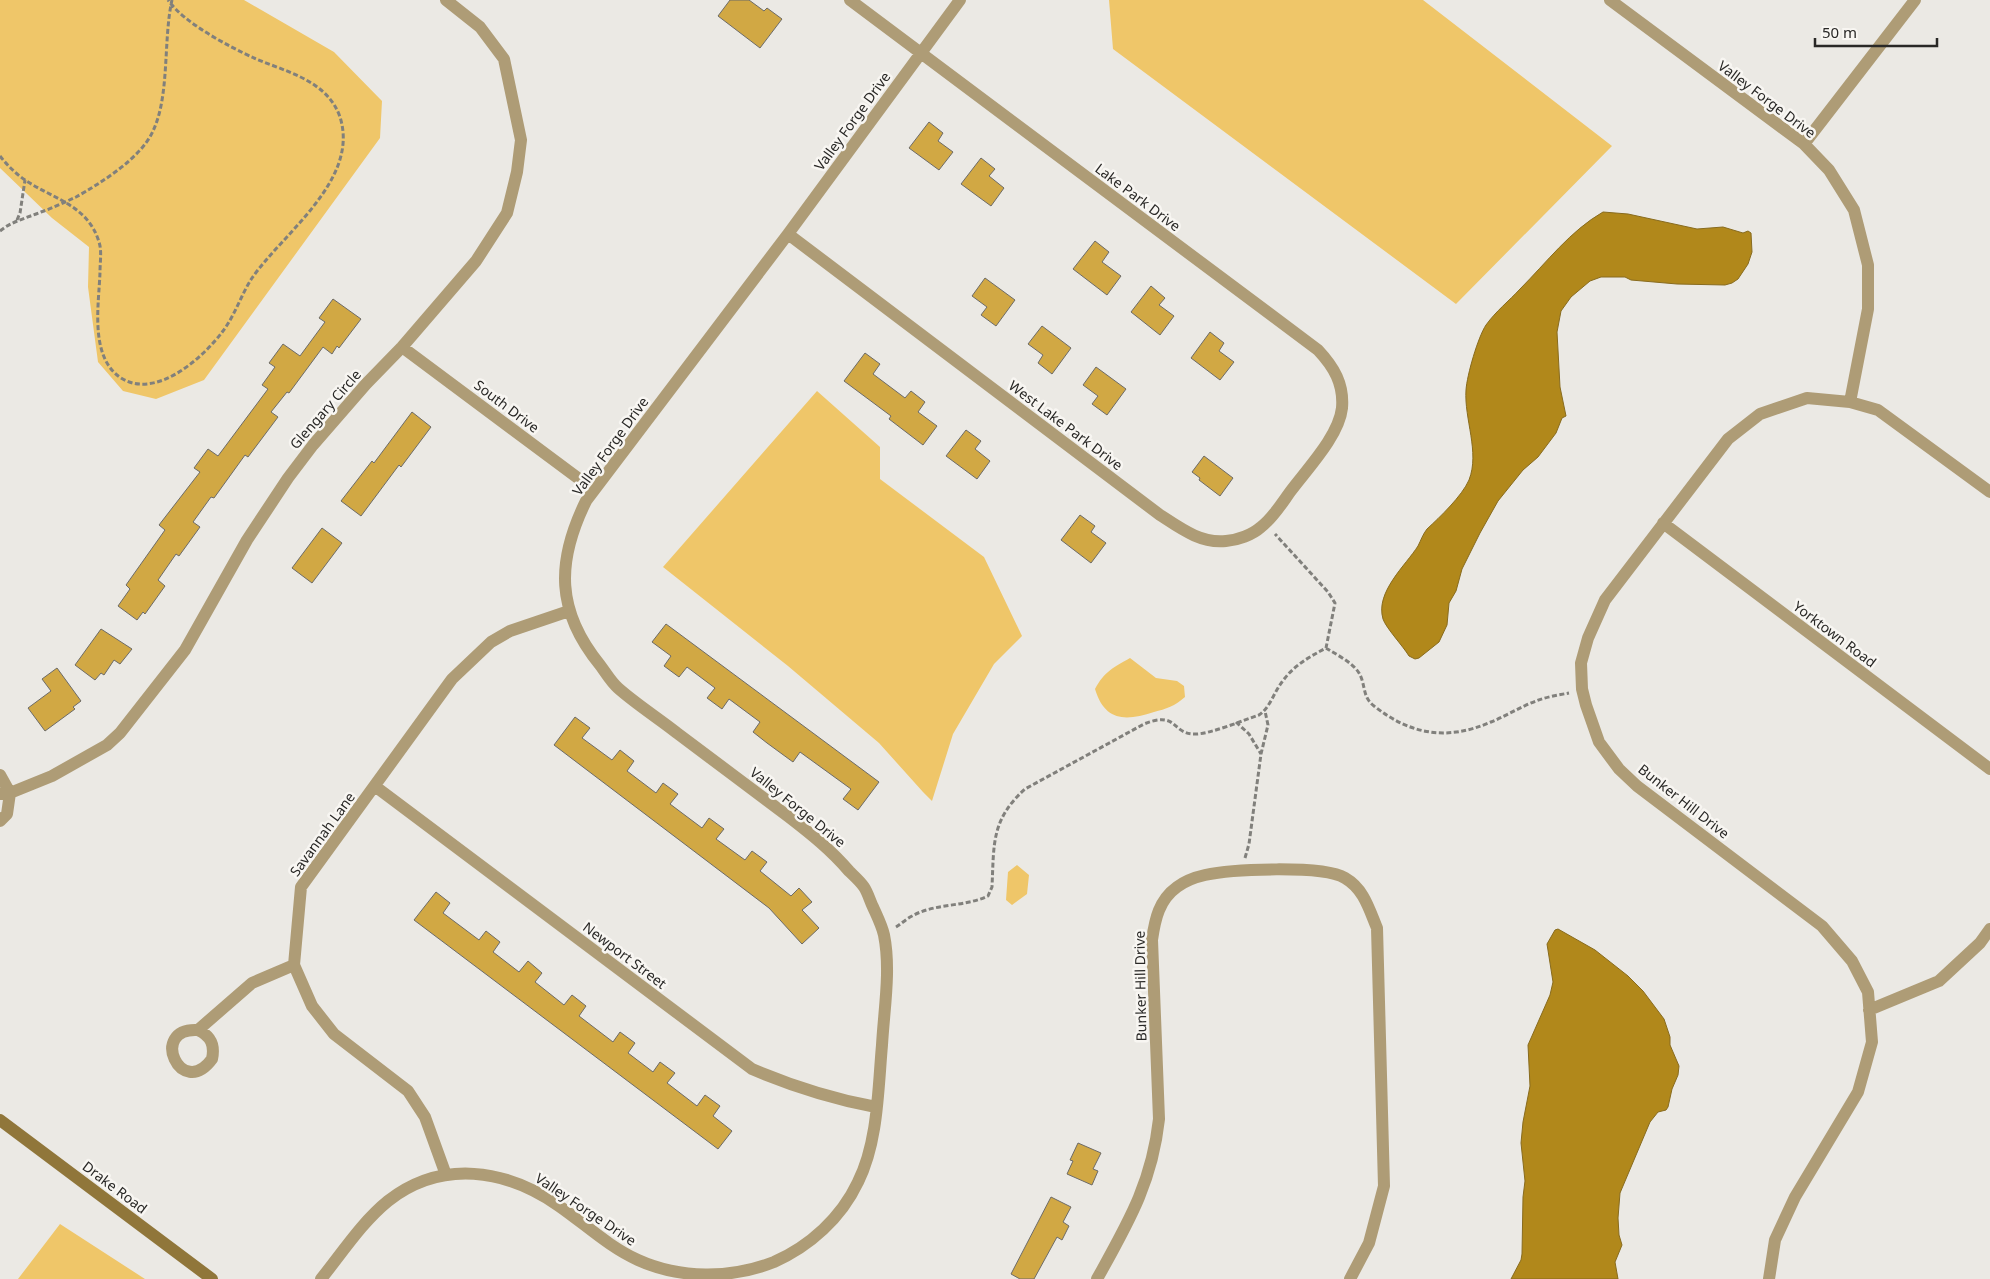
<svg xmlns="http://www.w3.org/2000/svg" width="1990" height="1279" viewBox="0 0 1990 1279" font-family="'Noto Sans',sans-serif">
<rect width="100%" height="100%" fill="#ebe9e4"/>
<!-- green -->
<path fill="#efc669" d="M0,0H244L334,52L382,101L380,138L204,380L156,399L123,391L98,362L88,287L89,247L52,218L0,168Z
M1109,0H1423L1612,146L1456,304L1113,49Z
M817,391L880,447V479L984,557L1022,636L994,664L953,734L932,801L923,792L879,743L788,666L663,567Z
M1130,658L1156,678L1177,681L1184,686L1185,697C1175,706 1166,709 1154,712C1126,721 1105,722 1095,689C1104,672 1114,667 1130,658Z
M1017,865L1029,875L1027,894L1012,905L1006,900L1008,872Z
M60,1224L145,1279H18Z"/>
<!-- water -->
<path fill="#b1881b" stroke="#886b1e" d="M1603,212L1628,214L1697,229L1723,227L1743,233L1748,231L1751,233L1752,252L1748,264L1738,279L1732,283L1725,285L1677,284L1631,280L1625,277H1601L1590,281L1571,297L1561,311L1557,332L1560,387L1566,416L1562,418L1556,433L1538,457L1523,470L1498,501L1480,533L1462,569L1456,591L1449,603L1447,625L1439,642L1419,658L1415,659L1409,656C1403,646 1386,628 1383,619C1375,592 1406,565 1418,546C1421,540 1423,534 1427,529C1440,517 1462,496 1469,480C1480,452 1464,419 1466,390C1467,375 1478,337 1486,325C1496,311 1509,301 1520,289C1547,262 1570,231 1603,212Z
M1558,929L1595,950L1628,976L1643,991L1664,1019L1670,1037V1045L1679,1066L1678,1075L1672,1089L1668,1107L1666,1110L1658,1112L1650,1122L1620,1193L1618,1218L1619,1235L1622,1245L1615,1262L1618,1279H1511L1521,1260L1522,1254L1523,1197L1525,1181L1521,1143L1523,1122L1530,1086L1528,1045L1550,995L1553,982L1547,944L1555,930Z"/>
<!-- building -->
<path fill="#d1a844" stroke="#6d6b67" d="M730,0H749L764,11L767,8L782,19L760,48L718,16Z
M929,122L943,133L938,141L953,152L939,170L909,148Z
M981,158L995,169L989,176L1004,188L991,206L961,184Z
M1095,241L1109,252L1102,262L1121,276L1107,295L1073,269Z
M985,278L1015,300L996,326L981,315L987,307L972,296Z
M1151,286L1165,298L1159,305L1174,316L1160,335L1131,312Z
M333,299L361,319L339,348L337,346L332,354L323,347L289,393L287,392L271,412L278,417L248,457L245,455L214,498L211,497L193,522L200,527L179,556L176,554L158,580L165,586L145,614L143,612L137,620L118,606L130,589L126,585L165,530L159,525L200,472L194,468L208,449L218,456L268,389L262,385L275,367L269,363L283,344L300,356L325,322L319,318Z
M1042,326L1071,348L1052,374L1038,363L1043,355L1028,344Z
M1210,332L1224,343L1219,351L1234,362L1220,380L1191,358Z
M865,353L880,364L873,374L905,398L911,391L925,402L918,412L937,426L923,445L889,419L891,416L844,381Z
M1096,367L1126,389L1107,415L1092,404L1098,396L1083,385Z
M412,412L431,427L401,467L399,465L361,516L341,501L372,461L374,463Z
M966,430L981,441L975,449L990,461L977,479L946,456Z
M1204,456L1233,478L1220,496L1199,480L1200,478L1192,472Z
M1080,515L1095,526L1091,532L1106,543L1091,563L1061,540Z
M322,528L342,543L312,583L292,568Z
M666,624L879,782L858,810L843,799L851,789L800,752L793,762L767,743L753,732L760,722L729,699L722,709L707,698L715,688L687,667L679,677L664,666L671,656L652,642Z
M101,629L132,649L120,664L114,660L104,675L101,673L95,680L75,665Z
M57,668L81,701L73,707L75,709L45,731L28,708L51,691L42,679Z
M575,717L590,728L582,738L612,760L620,750L634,761L627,771L656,793L663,783L678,794L670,804L702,828L709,818L724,829L716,839L745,860L752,851L767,862L760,871L791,896L799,888L812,902L802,910L819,928L802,944L769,908L554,745Z
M436,892L450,903L443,913L479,940L486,931L500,942L493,952L519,972L528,961L542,973L535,982L564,1005L572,995L586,1006L579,1016L613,1042L620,1032L635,1043L628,1053L653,1072L660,1062L675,1073L667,1083L697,1106L705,1095L720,1106L713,1116L732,1131L718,1149L414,920Z
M1078,1143L1101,1153L1093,1169L1098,1171L1092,1185L1067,1174L1073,1161L1070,1160Z
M1051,1197L1071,1207L1063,1222L1069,1226L1062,1240L1057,1237L1034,1279H1020L1011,1274Z"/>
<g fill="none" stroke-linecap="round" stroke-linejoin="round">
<!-- path -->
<path stroke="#81807c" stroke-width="3" stroke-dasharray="5 2.5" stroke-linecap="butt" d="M0,156C7,165 15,173 25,180C53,199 88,205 99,242C102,251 100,262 100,272C99,304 89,357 121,378C156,400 203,358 223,331C235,315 241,295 252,278C283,233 360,180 340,117C327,80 286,72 254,58C228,46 184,23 168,0
M17,220L20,213L25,180
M0,231C12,221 27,218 41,212C53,208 65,202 76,197C101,183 141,158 153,131C170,95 163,40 172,0
M1326,648C1337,655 1352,662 1359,673C1366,685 1362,697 1374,706C1411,735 1447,741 1491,722C1506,716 1520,707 1536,701C1546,697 1558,695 1569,693
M1236,722L1249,734L1261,754
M1245,858L1249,844L1261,754L1268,725L1265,711
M896,927C901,924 906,919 912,916C935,903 965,907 988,896L992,887C994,844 991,820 1025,789L1144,724C1179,710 1171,735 1196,734C1210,734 1244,720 1259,715C1270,708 1274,692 1282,682C1293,666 1309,657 1326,648L1335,603L1328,592L1275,534"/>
<!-- street -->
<path stroke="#ae9c76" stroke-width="12" d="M1610,0L1804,144L1829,170L1854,210L1868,265V309L1850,402
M1804,144L1915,0
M788,234L1160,515C1180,528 1201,544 1226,541C1238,540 1252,535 1261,527C1273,518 1282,503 1290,492C1307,469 1339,436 1342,408C1344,384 1334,367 1318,350L850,0
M402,347L594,490
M1663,523L1990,769
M0,775L10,793
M376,787L752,1069C792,1086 833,1099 876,1107
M0,794L10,793L52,776L107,745L120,733L185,650L247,540L288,478L313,445L366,384L402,347L476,261L507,213L517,172L521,140L504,59L480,27L446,0
M0,821L7,814L10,793
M1869,1010L1939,981L1980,943L1990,929
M198,1030C211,1036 215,1045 212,1059C181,1101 148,1027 198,1030L252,983L294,965
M446,1175L425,1117L408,1091L334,1034L312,1006L294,965L301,887L452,679L491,642L510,631L569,611
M321,1279C342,1253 362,1222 388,1201C442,1159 506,1169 559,1206C585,1224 609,1247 638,1260C680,1279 731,1279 774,1262C810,1246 841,1218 858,1182C878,1142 878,1090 882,1045C884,1009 891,970 884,935C882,926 877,916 873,907C870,901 868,893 864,887C860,881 854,876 849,871C831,850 811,834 789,817C752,789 714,761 677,733C658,718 636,704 618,688C611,682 606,673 600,665C556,611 556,562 586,501L788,234L960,0
M1097,1279C1128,1223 1152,1183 1159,1119L1152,940C1155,919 1159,900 1177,887C1185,881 1196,877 1205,875C1231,869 1323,865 1345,878C1364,889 1369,909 1377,928L1384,1186L1369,1243L1350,1279
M1769,1279L1775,1240L1795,1197L1858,1092L1872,1042L1868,992L1852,961L1822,926L1637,786L1619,769L1599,742L1586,705L1582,689L1581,663L1588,638L1605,600L1728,439L1760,414L1807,398L1850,402L1878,410L1990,492"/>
<!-- secondary -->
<path stroke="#90763a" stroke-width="12" d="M0,1120L212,1279"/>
</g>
<g text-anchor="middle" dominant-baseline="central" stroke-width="5" stroke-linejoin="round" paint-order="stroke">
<!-- street labels -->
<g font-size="14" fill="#292826" stroke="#f8f6f2">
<text transform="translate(1767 99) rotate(37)">Valley Forge Drive</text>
<text transform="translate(852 121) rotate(-54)">Valley Forge Drive</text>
<text transform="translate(1138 197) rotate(37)">Lake Park Drive</text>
<text transform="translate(507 406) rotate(37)">South Drive</text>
<text transform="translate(325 409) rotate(-49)">Glengary Circle</text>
<text transform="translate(1066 425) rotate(37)">West Lake Park Drive</text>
<text transform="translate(610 446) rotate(-54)">Valley Forge Drive</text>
<text transform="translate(1835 634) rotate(37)">Yorktown Road</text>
<text transform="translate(1684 801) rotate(38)">Bunker Hill Drive</text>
<text transform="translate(798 807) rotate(39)">Valley Forge Drive</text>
<text transform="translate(322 834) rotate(-54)">Savannah Lane</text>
<text transform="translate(625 955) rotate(37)">Newport Street</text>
<text transform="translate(1140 986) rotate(-91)">Bunker Hill Drive</text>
<text transform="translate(115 1187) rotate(37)">Drake Road</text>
<text transform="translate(586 1209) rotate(34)">Valley Forge Drive</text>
</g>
</g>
<!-- scale -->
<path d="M1815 38v8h122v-8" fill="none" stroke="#292826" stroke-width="2.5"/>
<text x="1822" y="38" font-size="15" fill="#292826" stroke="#f8f6f2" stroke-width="4" paint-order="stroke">50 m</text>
</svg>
